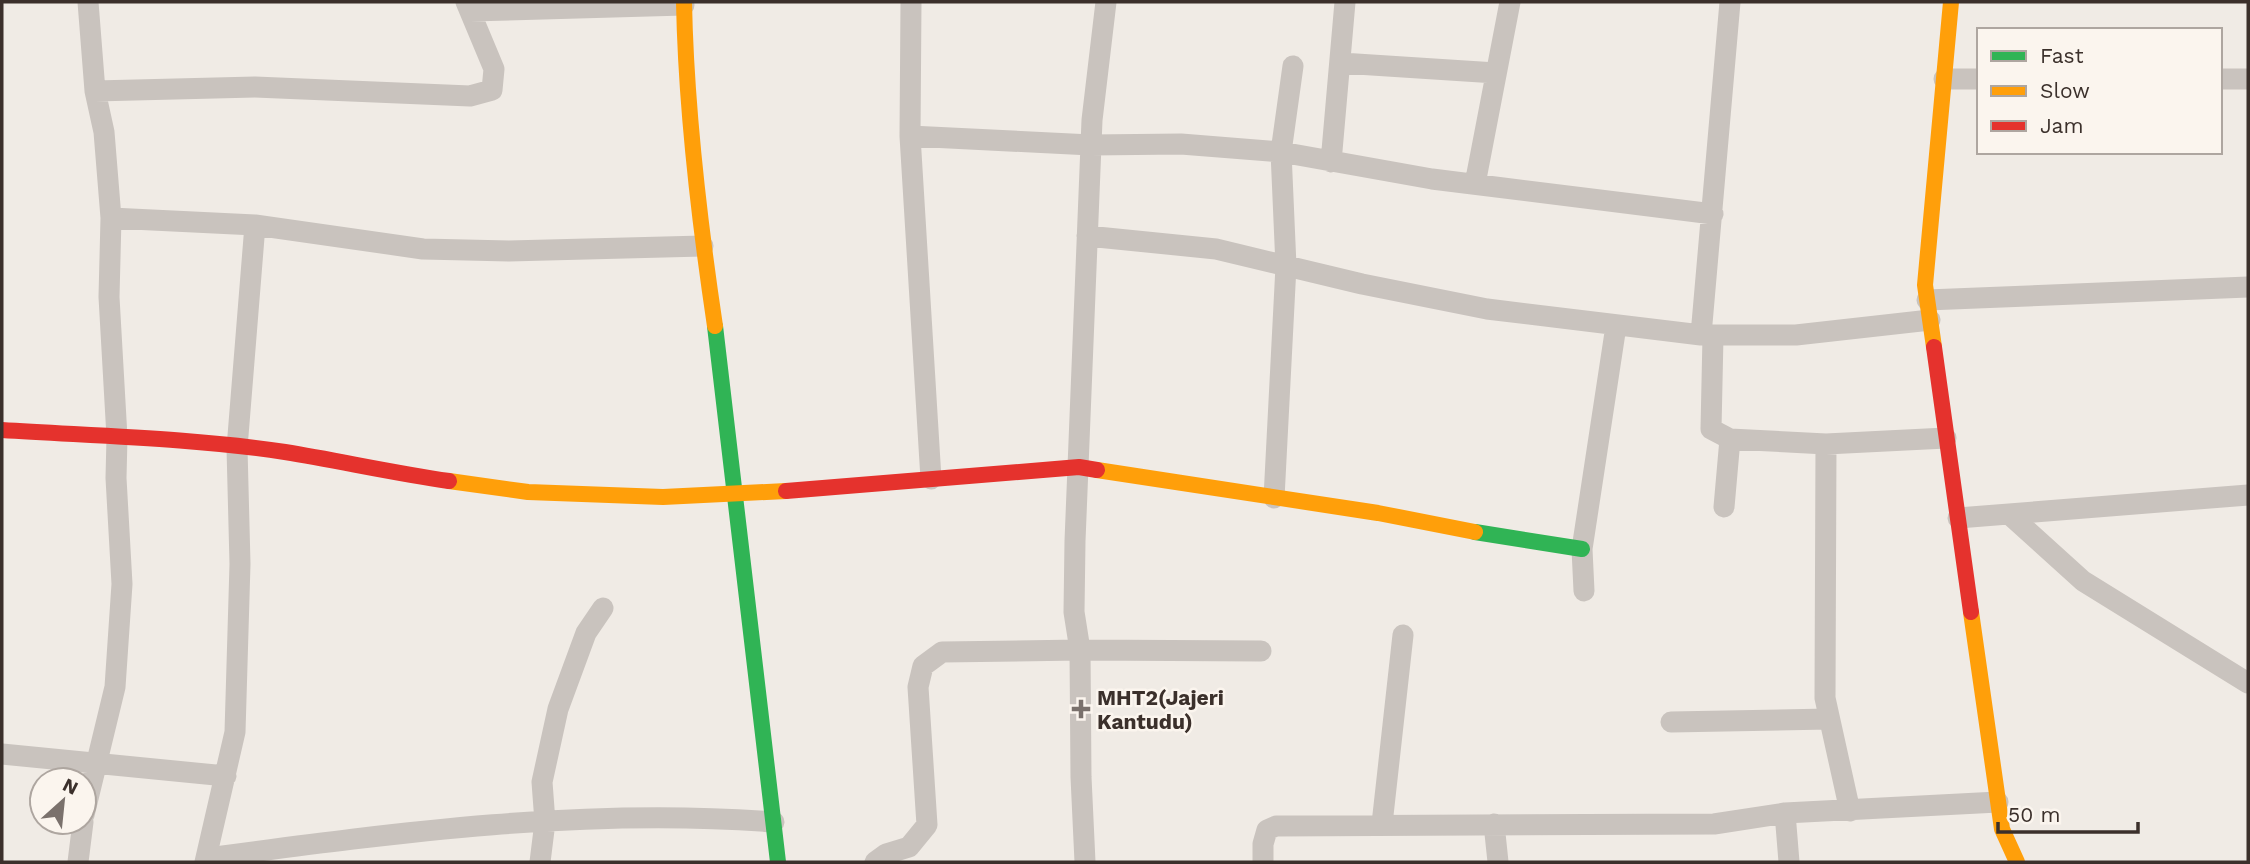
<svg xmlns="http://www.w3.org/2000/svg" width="2250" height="864" viewBox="0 0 2250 864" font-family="'Work Sans',sans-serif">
<rect width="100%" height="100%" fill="#f0ebe5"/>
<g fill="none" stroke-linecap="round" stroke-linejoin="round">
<!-- street -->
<path stroke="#c9c3be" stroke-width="21" d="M911,2L910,136L931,479
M470,11L684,5
M1341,63L1496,73
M1944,79H1979
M2220,79H2248
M95,91L255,87L470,96L492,90L494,69L466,2
M910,136L1091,145L1181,144L1281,152L1432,179L1713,214
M1331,162L1345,2
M1475,184L1510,2
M111,218L255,225L423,249L509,251L703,246
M1087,236L1216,249L1362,284L1487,309L1701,335H1796L1930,320
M1927,300L2248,287
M1701,335L1730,2
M1713,336L1711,429L1730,439L1826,444L1946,438
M1826,444L1825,698L1850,811
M1274,498L1286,266L1281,152L1293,66
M1724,507L1730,439
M2010,515L2083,581L2248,683
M1958,518L2248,495
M1584,591L1582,549L1616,326
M1671,722L1829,719
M2,754L226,776
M1785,813L1789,862
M84,815L115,687L122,584L116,478L117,437L109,297L111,218L104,132L95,91L88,2
M1382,824L1403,635
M1494,824L1498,862
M207,858C394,833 585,807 774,822
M78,862L83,822
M205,862L235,732L240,564L237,448L255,225
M540,862L545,822L542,782L558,709L586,633L603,608
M875,862L886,854L909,847L927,825L918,687L923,666L942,652L1080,650L1261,651
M1085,862L1081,777L1080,650L1074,612L1075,541L1092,120L1106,2
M1263,862V844L1267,830L1276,826L1714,824L1785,813L1998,802"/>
<!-- fast -->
<path stroke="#30b455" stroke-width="16" d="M715,326L778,862
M1475,532L1582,549"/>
<!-- slow -->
<path stroke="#ff9f0a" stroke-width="16" d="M684,2C686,110 699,219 715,326
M1934,347L1925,285L1951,2
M1097,470L1378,513L1475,532
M449,481L528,492L663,497L786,491
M1971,612L2002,829L2017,862"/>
<!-- jam -->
<path stroke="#e5322d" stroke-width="16" d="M1934,347L1971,612
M2,430C96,436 192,438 285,452C340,461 394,473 449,481
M786,491L1079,467L1097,470"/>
</g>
<!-- markers -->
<path fill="#7a716c" stroke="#fbf5ee" stroke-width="2.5" d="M1077.5 698.5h7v7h7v7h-7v7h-7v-7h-7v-7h7z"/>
<g text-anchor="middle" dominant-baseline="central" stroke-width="5" stroke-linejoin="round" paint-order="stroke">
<!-- poi labels -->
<g font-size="21" font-weight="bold" fill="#3b302b" stroke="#fbf5ee" text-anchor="start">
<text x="1097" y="697">MHT2(Jajeri<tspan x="1097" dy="24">Kantudu)</tspan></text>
</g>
</g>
<!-- border -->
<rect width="2250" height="864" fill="none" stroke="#3b302b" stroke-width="7"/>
<!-- legend -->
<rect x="1977" y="28" width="245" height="126" fill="#fbf5ee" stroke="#aea6a0" stroke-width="2"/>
<rect x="1991" y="51" width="35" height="10" fill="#30b455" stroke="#aea6a0" stroke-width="2"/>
<text x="2040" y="63" font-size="21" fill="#3b302b">Fast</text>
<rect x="1991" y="86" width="35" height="10" fill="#ff9f0a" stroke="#aea6a0" stroke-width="2"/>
<text x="2040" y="98" font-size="21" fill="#3b302b">Slow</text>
<rect x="1991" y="121" width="35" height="10" fill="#e5322d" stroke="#aea6a0" stroke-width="2"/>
<text x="2040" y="133" font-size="21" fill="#3b302b">Jam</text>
<!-- north arrow -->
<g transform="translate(63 801) rotate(27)"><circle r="33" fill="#fbf5ee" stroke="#aea6a0" stroke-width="2"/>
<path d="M0-5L12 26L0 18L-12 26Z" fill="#7a716c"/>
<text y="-10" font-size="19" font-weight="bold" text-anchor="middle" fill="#3b302b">N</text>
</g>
<!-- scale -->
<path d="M1998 822v10h140v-10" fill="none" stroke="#3b302b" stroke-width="3.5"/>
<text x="2008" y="822" font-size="21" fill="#3b302b" stroke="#fbf5ee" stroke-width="5" paint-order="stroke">50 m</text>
</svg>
